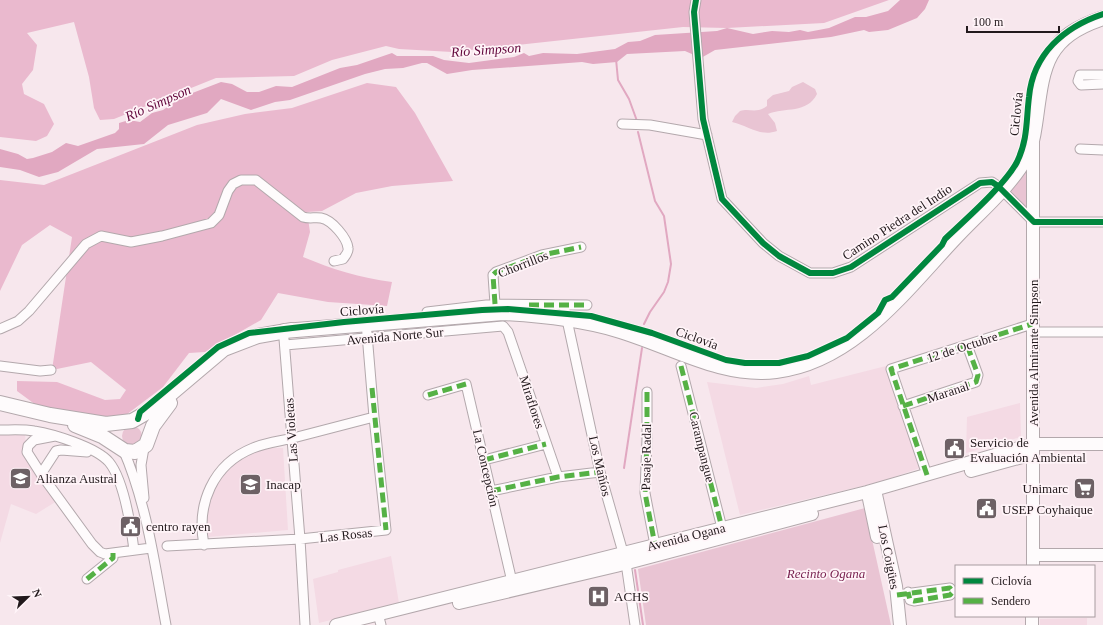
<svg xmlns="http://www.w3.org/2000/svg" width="1103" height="625" viewBox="0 0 1103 625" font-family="Georgia,serif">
<rect width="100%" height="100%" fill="#f7e7ed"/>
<!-- built -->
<path fill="#f4dae4" d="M886,366L920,468L879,482L740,515L707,382L756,388L783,384L809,376L811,385Z
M1020,403L1021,437L966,453L967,417Z
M0,432H25L26,448L24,456L57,501L36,514L11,504L0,543Z
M270,448H283L288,530L208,537L207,512L211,493L218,476L234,461L253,452Z
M391,556L399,603L319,623L313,579L338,572V570Z
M1087,618V625H1040V619Z"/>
<!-- green -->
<path fill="#e9c4d3" d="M803,82L815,89L817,94C807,114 785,107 768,114L775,123L777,131C760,137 749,126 732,122L735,116L740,111C750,108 756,114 767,106V100L773,95L789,91L792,87Z
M1027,164L1028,206H1025L1010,190Z
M122 436a10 10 0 1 1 20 0a10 10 0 1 1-20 0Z
M865,508L891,625H646L638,569Z"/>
<!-- forest -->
<path fill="#eab9ce" d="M0,0H889L824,23L727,28L683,27L452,52L399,49L386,46L332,60L294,76L216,78L114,119L100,120L94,108L89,77L74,22L27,33L37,45L33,70L22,84L24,94L44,104L54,124L47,136L36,141L0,137Z
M367,83L396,87L415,113L453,181L392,186L356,193L322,211L307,212L310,232L303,257C332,269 360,278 392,282L387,306L328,302L278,293L261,320L205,352L189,353L163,387L122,418L92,417L36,405L17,391V381L57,382L105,400L120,399L126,390L91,362L52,370L72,237L50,225L22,245L0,291V180L44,185L197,125L245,114L292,108Z"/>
<!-- water -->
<path fill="#e1a8c1" d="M900,0H929L925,9L917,18L888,30L869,32L864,30L831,37L715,50L701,58L685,51L627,54L617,62L593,64L582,62L472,70L447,74L427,63H422L403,68L385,69L365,74L290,100L275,102L251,110L221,99L207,113L168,125L144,144L97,149L58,172L39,177L20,170L0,167V149L18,154L27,159L33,158L52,152L66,143L78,146L115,133L119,129V123L129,120L140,122L152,113L163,110L182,97L221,82L232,84L247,92H259L276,86L292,87L340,68L357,65L392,53L397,56H433L444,60L469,63L514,57L524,53L529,56L543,53L577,54L615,49L628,42L640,41L655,35L717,31L727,28L753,34L772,31L789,32L800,30L808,32L829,28L855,17H866L888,11Z"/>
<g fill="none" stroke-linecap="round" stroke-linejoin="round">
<!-- stream -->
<path stroke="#e1a8c1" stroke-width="2" d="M616,59L618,80L629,99L637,121
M638,132L655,201L664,216L671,264L668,282L664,292L650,312L644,324
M624,468L642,348
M635,570L643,625"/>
<defs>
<path id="minor" d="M696,0L694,12L703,119L722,199L763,243L779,256L810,273H833L851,267L980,183L992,182L998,186L1034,222H1103
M1103,75H1080L1078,81L1081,85L1103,84
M622,124L650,125L707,135
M1080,149L1103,150
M495,304L493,275L496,272L542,255L581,247
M564,306L600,472L626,563L635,625
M427,312L495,304L587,305
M0,329L18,321L29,311L86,244L101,236L131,242L162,236L211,223L219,215L228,191L233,184L241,180H256L303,217C309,219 315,217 321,218C332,220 347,238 348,248C349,252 345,256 343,259L334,261
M1032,332H1103
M284,339L300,539L305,625
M285,345L503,326L508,332L558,477
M0,366L40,371L51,370
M681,366L722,528
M647,392V439L645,493L655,545
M428,395L466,384L513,586
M903,406L976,382L978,375L967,345
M0,430C11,430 23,429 34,431C53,434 96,447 109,462C124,480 131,527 134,550
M55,436L34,440L28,446L27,452L41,474L92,544L100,552L105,554L151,548
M144,448L141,465L144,498
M123,449C147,504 155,566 166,625
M484,460L546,444
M41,474L56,451L61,450L87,452
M927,475L891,369L1032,324
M491,491L558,477L600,472
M204,545C196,504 213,464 253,448C267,442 283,441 297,437C323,430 348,424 374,417
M167,546L300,539L386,530L374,417L366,322
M87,579L113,558V553
M897,595L950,588L953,592L950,595L914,601L910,600L908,592
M378,614L381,625"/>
<path id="major" d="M971,471L1033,454
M875,490L896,586L900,625
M869,499L877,537
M1033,555H1103
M1033,566V143
M459,603L616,566L812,514
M336,625L867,492L1033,444H1103
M1032,625V616"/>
<path id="highway" d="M284,331L503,313C542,315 580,319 617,330C669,345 721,378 776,371C853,362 905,291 954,239C978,213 1009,188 1027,156C1033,144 1034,131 1036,118C1043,65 1046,37 1103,18
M0,403L50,415L106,424L132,421L153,409L224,349L258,336L292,330
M75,425L102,436L125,451L135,452L146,445L153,426L170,403"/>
</defs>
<!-- minor casing -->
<use href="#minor" stroke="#b3a8ac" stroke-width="11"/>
<!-- major casing -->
<use href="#major" stroke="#b3a8ac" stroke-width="14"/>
<!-- highway casing -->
<use href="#highway" stroke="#b3a8ac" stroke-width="16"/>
<!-- minor -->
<use href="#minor" stroke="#fefbfc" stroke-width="9"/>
<!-- major -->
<use href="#major" stroke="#fefbfc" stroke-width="12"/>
<!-- highway -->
<use href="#highway" stroke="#fefbfc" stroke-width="14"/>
<!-- quiet -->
<path stroke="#55b145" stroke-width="5" stroke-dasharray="10 5" stroke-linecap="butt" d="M495,304L493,275L496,272L542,255L581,247
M529,305H587
M681,366L722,528
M372,388L386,530
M647,392V439L645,493L655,545
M428,395L466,384
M903,406L976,382L978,375L967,345
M484,460L546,444
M927,475L891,369L1032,324
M491,491L558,477L600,472
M87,579L113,558V553
M897,595L950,588L953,592L950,595L914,601L910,600L908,592"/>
<defs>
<path id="cycleway" d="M696,0L694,12L703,119L722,199L763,243L779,256L810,273H833L851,267L980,183L992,182L998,186L1034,222H1103
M138,419L140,412L218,347L249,333L344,322L482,310L508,309L591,316L652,333L726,360L745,363H779L808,356L847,338L878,313L885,300L892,297L942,245L945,239C965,220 1005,185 1017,162C1028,139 1026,121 1029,97C1033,54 1064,27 1103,14"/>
</defs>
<!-- cycleway casing -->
<use href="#cycleway" stroke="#fff4f8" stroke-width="8"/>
<!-- cycleway -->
<use href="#cycleway" stroke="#00873e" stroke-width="6"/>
</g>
<!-- icons -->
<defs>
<symbol id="civic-square" viewBox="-11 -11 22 22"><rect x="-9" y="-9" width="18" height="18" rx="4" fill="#6d6165" stroke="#fff4f8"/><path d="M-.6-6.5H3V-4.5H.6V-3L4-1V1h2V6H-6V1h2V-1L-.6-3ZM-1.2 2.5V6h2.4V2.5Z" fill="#fff"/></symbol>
<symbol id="school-square" viewBox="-11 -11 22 22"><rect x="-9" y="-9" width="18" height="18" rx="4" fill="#6d6165" stroke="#fff4f8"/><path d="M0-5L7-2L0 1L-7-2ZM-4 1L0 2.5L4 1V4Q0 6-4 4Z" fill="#fff"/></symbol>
<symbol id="university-square" viewBox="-11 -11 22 22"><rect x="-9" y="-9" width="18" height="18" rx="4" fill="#6d6165" stroke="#fff4f8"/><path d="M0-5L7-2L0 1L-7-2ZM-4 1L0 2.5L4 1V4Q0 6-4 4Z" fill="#fff"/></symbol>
<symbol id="supermarket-square" viewBox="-11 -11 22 22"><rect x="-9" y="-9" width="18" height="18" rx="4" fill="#6d6165" stroke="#fff4f8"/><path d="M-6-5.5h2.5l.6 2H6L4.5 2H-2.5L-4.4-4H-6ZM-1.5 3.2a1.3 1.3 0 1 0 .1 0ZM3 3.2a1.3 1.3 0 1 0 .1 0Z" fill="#fff"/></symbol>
<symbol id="hospital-square" viewBox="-11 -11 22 22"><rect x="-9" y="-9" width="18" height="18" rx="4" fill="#6d6165" stroke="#fff4f8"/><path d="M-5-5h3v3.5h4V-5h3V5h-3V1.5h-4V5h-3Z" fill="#fff"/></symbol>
</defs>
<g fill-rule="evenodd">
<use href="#civic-square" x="942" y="436" width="25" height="25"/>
<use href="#school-square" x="8" y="466" width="25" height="25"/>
<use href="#university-square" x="238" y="472" width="25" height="25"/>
<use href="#supermarket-square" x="1072" y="476" width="25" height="25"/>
<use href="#civic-square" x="974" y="496" width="25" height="25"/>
<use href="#civic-square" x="118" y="514" width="25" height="25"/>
<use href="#hospital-square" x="586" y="584" width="25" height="25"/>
</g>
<g text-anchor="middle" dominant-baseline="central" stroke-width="3.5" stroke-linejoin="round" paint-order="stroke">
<!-- street labels -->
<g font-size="13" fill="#22191c" stroke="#fff4f8">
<text transform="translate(1016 114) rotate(-84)">Ciclovía</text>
<text transform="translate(897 222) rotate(-33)">Camino Piedra del Indio</text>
<text transform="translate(523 264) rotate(-21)">Chorrillos</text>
<text transform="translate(362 310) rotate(-4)">Ciclovía</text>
<text transform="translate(395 336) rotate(-5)">Avenida Norte Sur</text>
<text transform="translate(697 338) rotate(20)">Ciclovía</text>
<text transform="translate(962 347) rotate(-18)">12 de Octubre</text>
<text transform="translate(1033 353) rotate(-90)">Avenida Almirante Simpson</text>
<text transform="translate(948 392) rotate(-18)">Maranal</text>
<text transform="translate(532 402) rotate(72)">Miraflores</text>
<text transform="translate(291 430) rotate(-94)">Las Violetas</text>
<text transform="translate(702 447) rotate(76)">Carampangue</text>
<text transform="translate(646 457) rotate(-89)">Pasaje Radal</text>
<text transform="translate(600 466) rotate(77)">Los Mañíos</text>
<text transform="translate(486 468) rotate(77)">La Concepción</text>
<text transform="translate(346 535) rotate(-6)">Las Rosas</text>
<text transform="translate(686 537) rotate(-14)">Avenida Ogana</text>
<text transform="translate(889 557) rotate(79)">Los Coigües</text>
</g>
<!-- poi labels -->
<g font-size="13" fill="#22191c" stroke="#fff4f8" text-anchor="start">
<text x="970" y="442">Servicio de<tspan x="970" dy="15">Evaluación Ambiental</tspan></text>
<text x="36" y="478">Alianza Austral</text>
<text x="266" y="484">Inacap</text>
<text x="1068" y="488" text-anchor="end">Unimarc</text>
<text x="1002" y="509">USEP Coyhaique</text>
<text x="146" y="526">centro rayen</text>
<text x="614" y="596">ACHS</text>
</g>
<!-- park labels -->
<g font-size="13" font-style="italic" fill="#771f4e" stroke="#fff4f8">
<text x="826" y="573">Recinto Ogana</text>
</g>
<!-- water labels -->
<g font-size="14" font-style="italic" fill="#63083d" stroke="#fff4f8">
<text transform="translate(486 50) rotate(-4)">Río Simpson</text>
<text transform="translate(158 103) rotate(-24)">Río Simpson</text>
</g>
</g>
<!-- legend -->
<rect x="955" y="565" width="140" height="52" fill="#fff4f8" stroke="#a79ca0"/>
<rect x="963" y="578" width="20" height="6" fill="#00873e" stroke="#a79ca0"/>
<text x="991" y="585" font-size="12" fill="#22191c">Ciclovía</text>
<rect x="963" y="598" width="20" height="6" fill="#55b145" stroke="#a79ca0"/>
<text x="991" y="605" font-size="12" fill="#22191c">Sendero</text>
<!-- north arrow -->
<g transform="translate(28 597) rotate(67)" stroke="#fff4f8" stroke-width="3" paint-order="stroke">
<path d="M0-3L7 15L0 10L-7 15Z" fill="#22191c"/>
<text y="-6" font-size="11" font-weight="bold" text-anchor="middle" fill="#22191c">N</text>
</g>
<!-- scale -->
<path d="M967 26v6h92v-6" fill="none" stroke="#22191c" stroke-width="2"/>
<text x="973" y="26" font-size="12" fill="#22191c" stroke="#fff4f8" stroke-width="3" paint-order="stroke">100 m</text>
</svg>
